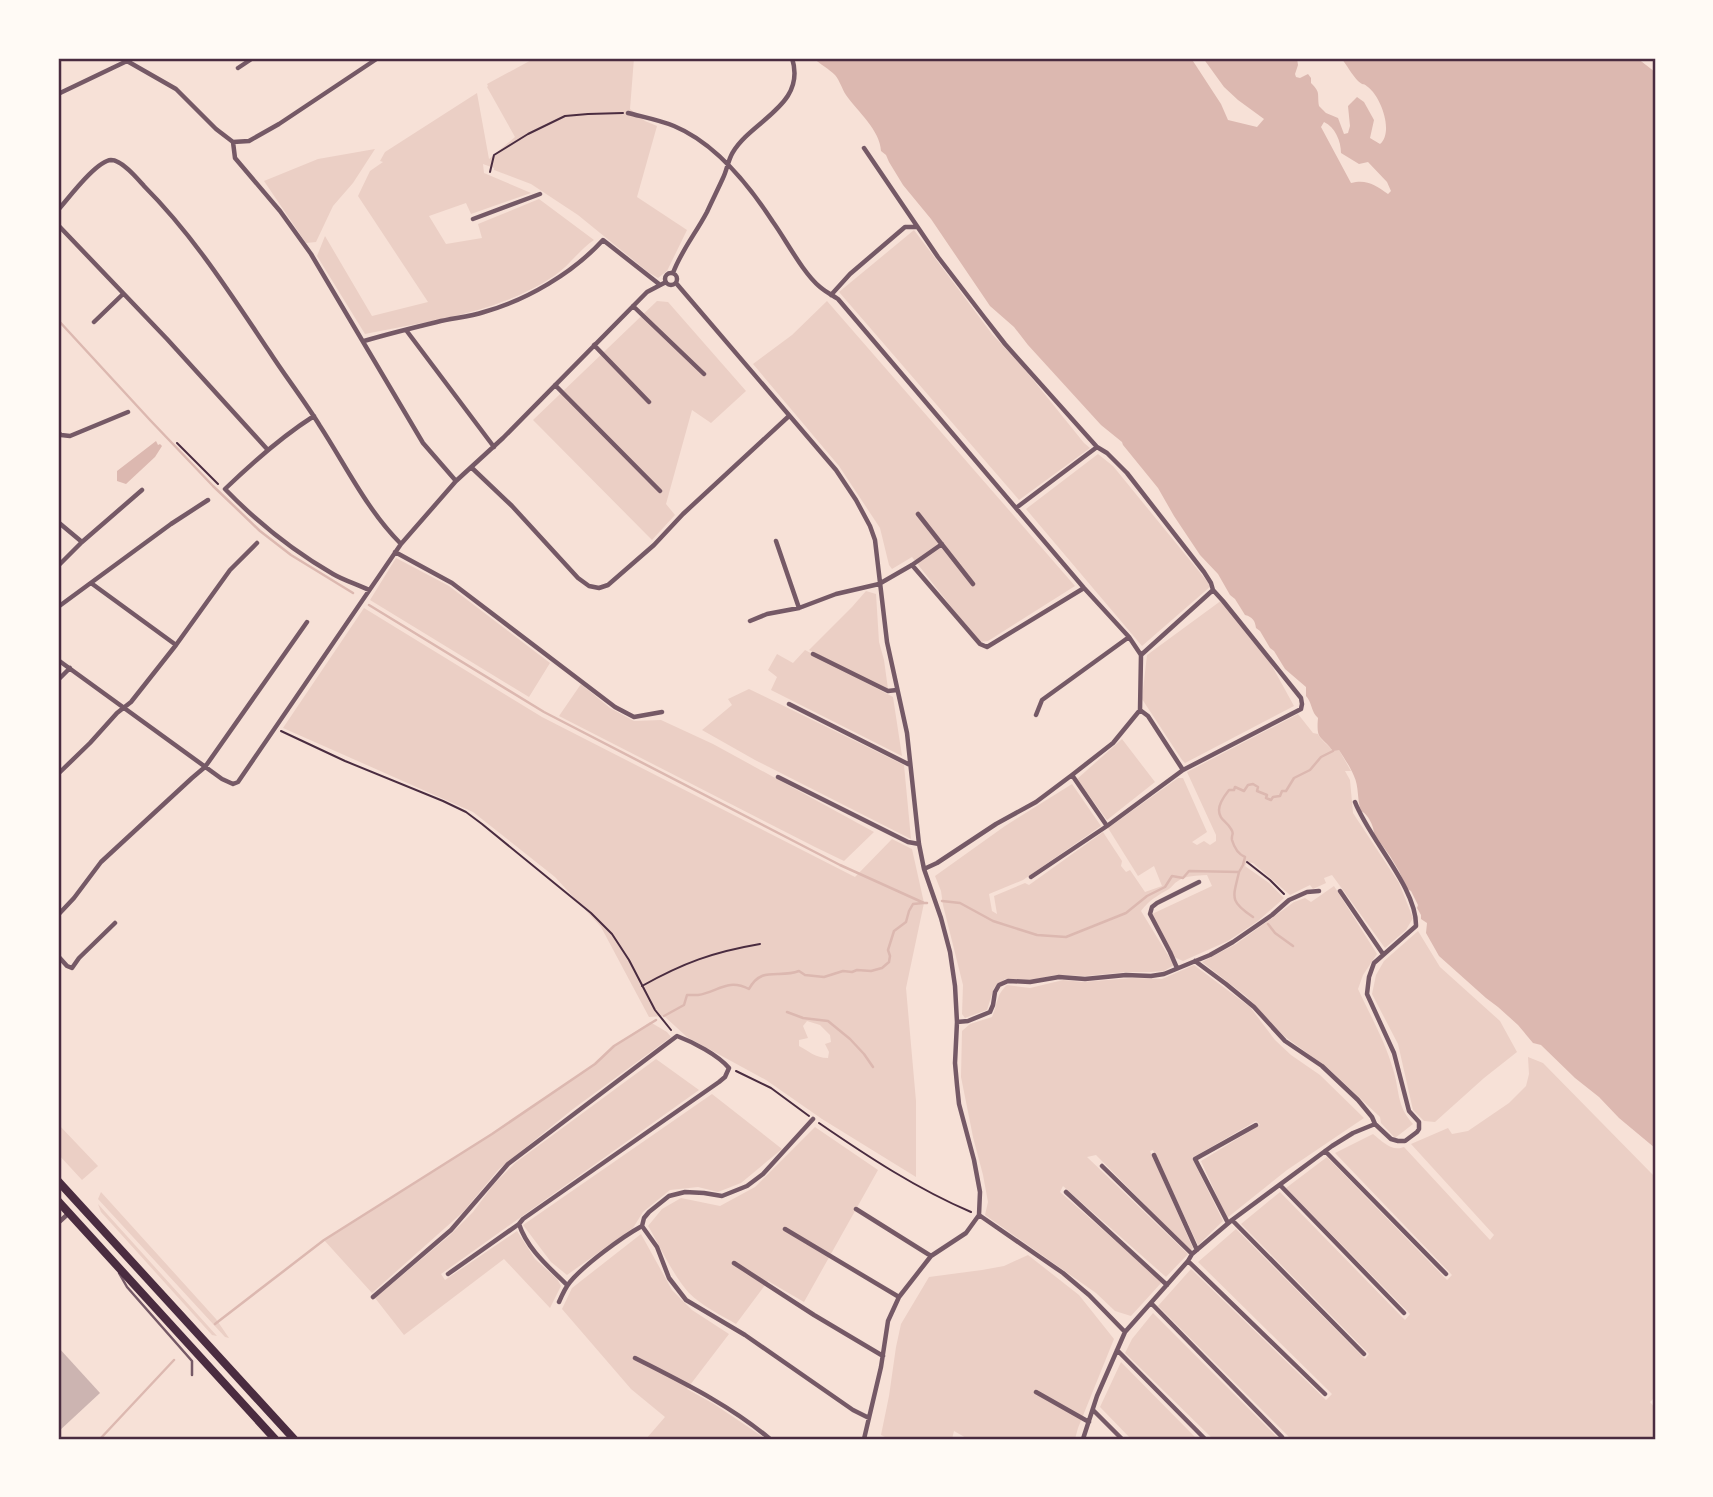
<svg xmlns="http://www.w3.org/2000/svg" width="1713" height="1497" viewBox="0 0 1713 1497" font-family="Montserrat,sans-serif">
<rect width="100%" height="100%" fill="#f7e1d7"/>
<!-- green -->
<path fill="#ebcfc5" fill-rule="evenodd" d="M535,58H634L630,109L645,121L657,126L637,197L687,230L667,271L658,278L648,272L578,215L531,184L494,170V168L483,164L484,173L531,193L471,214L466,203L429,216L446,244L482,238L478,224L539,199L594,240C579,250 569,266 554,276C499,313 428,321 365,334L317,256L325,236L372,316L428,302L358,196L370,171L383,162L380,161L385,152L477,93L489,159L515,137L487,87L488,86L487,84Z
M375,149L353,183L333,206L316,242L306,243L264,181L318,159Z
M914,230L992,334L1022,366L1084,443L1090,448L1019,500L839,292Z
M657,301L668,302L746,391L711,423L692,410L666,504L675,515L652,540L533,420Z
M827,301L1075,586L988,641L979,642L912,557L892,569L889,565L880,528L839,466L753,364L792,335Z
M1098,454L1113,466L1211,586L1142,646L1026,509Z
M396,558L449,586L550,663L529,697L370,600Z
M866,591L876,594L879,642L884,660L888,689L809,650L852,607Z
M1222,600L1266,655L1294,706L1185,763L1182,760L1142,699L1147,655Z
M364,608L542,717L855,877L892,839L912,849L924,903L906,988L916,1101V1177L822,1119L766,1080L687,1037L664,1016L649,1017L601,927L555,877L473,812L283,728ZM807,1021L820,1025L830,1035L831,1042L825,1044L829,1052L828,1058C815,1058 809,1051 799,1046V1040L808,1038L803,1026Z
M805,650L893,697L902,756L771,690L777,677L768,670L777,654L793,663Z
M581,684L610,708L634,721L661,720L713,744L874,832L844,861L815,847L559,716Z
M749,689L904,765L911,839L755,760L702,730L732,705L728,699Z
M1298,714L1313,733L1318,734C1321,741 1328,744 1332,750H1339L1351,771H1345L1350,780L1353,813L1399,883L1413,918L1406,930L1385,948L1332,875L1324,878L1326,883L1313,889L1310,885L1290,895L1253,863L1247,862L1245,866L1269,883L1284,898L1258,921L1228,941L1183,961L1174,957L1152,914L1212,886L1207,875C1197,876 1186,875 1178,881C1174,883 1172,887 1169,889C1157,896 1149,900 1141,911L1174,965L1164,971L1151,972H1126L1086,976L1055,975L1032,980L1005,979L994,988L987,1010L965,1018L962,1014L963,985L943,905L941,891L935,876L1005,826L1072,784L1101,826L1023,880L989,894L992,911L997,914L994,896L1025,883L1029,885L1103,832L1122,861L1121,866L1126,872L1130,870L1145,892L1162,886L1154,866L1138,876L1108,828L1178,778H1183L1207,832L1192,842L1197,845L1204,841L1210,845L1216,841V835L1187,772Z
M1122,739L1155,782L1107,820L1077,779Z
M1334,886L1377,954L1363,975L1358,989C1370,1015 1385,1041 1393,1069C1400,1091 1396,1105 1413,1124L1395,1138L1381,1123L1380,1117L1329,1069L1284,1036L1247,997L1202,962L1236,944L1294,902L1305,898L1311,902Z
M1418,931L1440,967L1500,1021L1517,1052L1484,1078L1435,1122L1424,1121L1413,1110L1398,1044L1372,994L1376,975L1384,961Z
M1194,965L1250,1007L1275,1040L1291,1055L1320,1075L1364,1118L1287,1170L1227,1218L1201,1161L1260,1125L1256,1121L1192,1158L1223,1221L1198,1245L1153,1150L1150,1151L1193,1248L1191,1251L1096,1155L1087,1157L1188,1254L1166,1277L1063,1186L1060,1192L1162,1282L1131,1316L1115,1311L1096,1293L985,1215L988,1202L983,1175L973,1137L961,1077L962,1031L970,1024L992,1017C998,1003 996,995 1007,985L1030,988L1063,980L1083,982L1132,978L1162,979Z
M650,1022L667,1032L671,1037L573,1109L499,1169L463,1212L372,1293L324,1240L492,1134L595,1064L614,1046Z
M1528,1057L1543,1063L1655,1177V1401L1653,1399L1650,1402L1655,1408V1439H1287L1289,1437L1158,1306L1191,1269L1326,1400L1332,1394L1198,1262L1236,1229L1365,1359L1369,1354L1241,1224L1280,1192L1405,1320L1410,1314L1286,1188L1327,1157L1447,1280L1452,1275L1335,1153L1373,1134C1383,1142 1392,1152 1404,1147L1490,1240L1494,1235L1411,1144L1448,1128L1452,1134L1468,1131L1509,1103L1526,1086L1529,1074Z
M656,1059L699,1090L441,1274L445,1280L517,1231L535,1259L557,1279L561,1286L550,1308L504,1259L404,1335L375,1298L449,1236L473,1212L494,1184L515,1163Z
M712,1094L782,1149L741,1183L718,1192L698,1187L670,1190L643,1212L633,1228L567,1275L551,1262L523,1225Z
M58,1124L98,1166L82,1180L58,1154Z
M815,1127L878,1170L804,1302L768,1281L736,1324C721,1315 702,1306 689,1293C674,1277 660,1246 648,1226L662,1209L681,1198L720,1206L755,1187Z
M101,1192L216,1319L229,1338L225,1337L98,1199Z
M98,1204L217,1336L212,1335L101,1212Z
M641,1234L672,1290L692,1310L729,1334L687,1389L714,1404L766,1439H646L665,1417L631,1389L562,1309L572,1288Z
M1028,1255L1079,1295L1114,1339L1078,1428L1075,1439H968L954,1431L952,1439H889L881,1435L889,1396L896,1347L901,1324L929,1277L982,1270L1004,1266Z
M1153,1313L1279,1439H1213L1125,1353L1132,1339Z
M1121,1362L1197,1439H1131L1100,1407Z"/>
<!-- water -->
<path fill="#dcb8b0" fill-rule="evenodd" d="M813,58H1191L1221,104L1228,120L1257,127L1264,119L1238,100L1224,87L1203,58H1297L1298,65L1295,74L1296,77L1300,78L1308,74L1311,78V83C1321,93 1317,93 1319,106L1326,113L1338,118L1344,134L1348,133L1350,126L1348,106L1357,97L1364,102L1374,120L1370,138L1380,144C1394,132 1381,97 1368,87C1362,82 1365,87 1358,81C1352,75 1347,65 1341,58H1637L1655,72V1148L1619,1118L1599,1097L1575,1078L1541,1045L1533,1043L1518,1025L1498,1007L1486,998L1439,956L1426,933L1427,923L1421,919V915L1417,908L1418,905L1411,891L1407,889L1399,871L1390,856L1374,834C1374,826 1368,814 1361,811C1357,800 1359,786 1354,776C1351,768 1344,758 1339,750L1333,751C1321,735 1316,741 1318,718C1311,712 1312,702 1306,696V687L1285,669L1274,651L1270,648L1260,631L1256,628C1255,621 1253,617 1245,615L1235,599L1230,595L1218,574L1200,555L1174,516L1158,488L1123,445L1122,442L1101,425L1028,345L1014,327L990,306L931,219L903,185L889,162L886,155L881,151C880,130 858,112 846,95C842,89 840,81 835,75C829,69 820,64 813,58ZM1324,122C1335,127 1341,141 1341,153L1359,164L1368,162L1387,182L1391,191L1388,194C1375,185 1367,179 1351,183L1321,127Z
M156,441L158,445L160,444L162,446L155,457L126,484L117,481V471Z"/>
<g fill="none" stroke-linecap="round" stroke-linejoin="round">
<!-- stream -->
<path stroke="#dcb8b0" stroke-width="2.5" d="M58,320L150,420L213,486L260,531L291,555L353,593
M369,605L544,712L840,865L924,903H927
M1239,872C1233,898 1229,901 1253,917
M942,901L960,903L993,921L1037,935L1066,937L1126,913L1147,896L1165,887L1172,876L1183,878L1189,871L1239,872L1243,865L1245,857C1238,854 1234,847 1232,840C1231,833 1235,835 1231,829C1227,821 1219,820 1219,810C1219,803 1225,795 1229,790H1234L1235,787L1244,791L1248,785L1253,784L1258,787L1257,791L1267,795L1266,798L1271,800L1273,797L1280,796L1282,791H1286L1294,778L1310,770L1321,757L1333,751
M1268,924L1275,933L1293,946
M787,1012L803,1018L828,1021L850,1039L864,1054L873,1067
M664,1016L684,1005L687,995C687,995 698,995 698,995C718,992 727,978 749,989C762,965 779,979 799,971L805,975L824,977L843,971L852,972L857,970L871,971L882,968L889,962L890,956L888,950L894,931L906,922L909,911L913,904L923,903
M215,1324L324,1240L492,1134L595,1064L614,1046L656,1020
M100,1439L174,1360"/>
</g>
<!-- building -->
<path fill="#ccb4b1" d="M58,1347L100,1393L58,1432Z"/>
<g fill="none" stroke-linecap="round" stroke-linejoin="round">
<!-- path -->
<path stroke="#4a2c40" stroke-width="2" d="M490,172L494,155L528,134L565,116L588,114L623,113
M177,443L218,484
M281,731L345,761L443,801L466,812L482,824L591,913L612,934L629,960L655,1010L671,1030
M1247,862L1270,880L1284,894
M642,986C683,963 713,952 760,944
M736,1071L771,1088L809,1116
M819,1123C867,1156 917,1189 971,1212"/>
<!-- service -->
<path stroke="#755966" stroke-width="2.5" d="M119,1273L127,1287L192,1361V1375"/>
<!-- minor -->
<path stroke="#755966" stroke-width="4.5" d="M125,58L127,61L176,89L216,129L233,142L235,158L280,211L311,254L423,443L456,481
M238,68L253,58
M58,94L127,61
M628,113C643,117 659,120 674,126C715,143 749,185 773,222C786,240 803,273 820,287C826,292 832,295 838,299L1084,588L1129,637L1141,655L1140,710L1148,716L1183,770
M233,142L249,141L279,124L378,58
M864,148L938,257L984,317L1005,344L1097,447L1107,453L1127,473L1204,572L1211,583L1213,590L1223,601L1301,698L1302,704L1301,709L1183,770L1107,826L1031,877
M58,210C68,199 96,161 111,160C122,160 137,178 144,186C193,235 230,293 269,351C285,376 304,400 320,426C346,466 367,510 401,544
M473,219L540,194
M58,225L167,339L267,449
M665 279a6 6 0 1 1 12 0a6 6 0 1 1-12 0Z
M673,273C681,251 696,233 707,212C712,201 718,189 723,178C727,170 728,160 733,152C752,120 807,105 792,58
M676,283L836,470L856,500L870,526L875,540L887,642L907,733L919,844L924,869L941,918L950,952L955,986L957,1022L955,1063L957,1085L959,1104L974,1160L980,1192L979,1215L966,1233L931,1256L899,1297L888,1321L881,1367L864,1439
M831,295L850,274L905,227H916
M633,306L704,374
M94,322L123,294
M406,330L494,447
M364,341C388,334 412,328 437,322C453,318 469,317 484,312C527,300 573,273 603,240L659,284
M594,345L649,402
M555,385L660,491
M314,416C281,437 253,462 225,489C257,522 293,551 333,574C345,581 357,584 369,590
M58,432L61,435L70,436L128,412
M472,468L512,506L578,578L589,586L599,588L608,585L654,545L683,514L789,416
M1016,508L1097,447
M918,514L973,584
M58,522L82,542
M776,541L799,608
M395,552L452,583L615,707L634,717L662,712
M912,565L980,644L987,647L1084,588
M58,566L82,542L142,490
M91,583L176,645
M58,607L171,524L208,500
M750,621L767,614L799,608L836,594L879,584L912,565L942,544
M813,654L888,691L897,690
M1141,655L1213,590
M58,660L222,779L233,784L238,782L401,544L456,481L503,438L647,292L666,282
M58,680L70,668
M789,704L910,765
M1036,715L1042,700L1129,637
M58,774L90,743L117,713L131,702L176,645L230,570L257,543
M1072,775L1107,826
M778,777L908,842L919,844
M924,869L937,863L996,824L1036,802L1072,775L1113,743L1140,710
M1340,891L1383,954
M58,915L74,898L101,862L192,778L205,767L307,622
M58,956L67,966L72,968L79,958L115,923
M1195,961L1226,984L1254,1007L1285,1041L1322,1066L1358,1100L1372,1117L1375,1124L1391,1139L1398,1141H1405L1417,1132L1419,1129V1122L1409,1111L1394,1053L1367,994L1369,977L1374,963L1416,926C1417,888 1369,839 1355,802
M1177,968L1170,952L1150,914L1152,907L1157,903L1199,882
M957,1022L968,1021L990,1012L993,1005L995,992L999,985L1008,981L1030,982L1059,977L1085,979L1126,975L1151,976L1164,974L1210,955L1233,942L1272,915L1289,900L1307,892L1319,891
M1325,1151L1446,1274
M1154,1155L1197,1250
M1102,1166L1192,1254
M1280,1185L1404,1313
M1066,1192L1167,1285
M856,1209L931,1256
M979,1215L1063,1273L1089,1295L1125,1332
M1232,1220L1364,1354
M58,1223L69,1213
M1228,1223L1195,1159L1256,1125
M519,1224C527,1249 549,1267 567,1285
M642,1226L657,1247L669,1278L686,1300L745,1335L853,1410L869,1418
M785,1229L899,1297
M1188,1261L1325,1394
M734,1263L814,1315L883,1356
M373,1297L451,1230L508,1164L677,1036C693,1042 718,1055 729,1068L725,1077L719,1082L523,1219L519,1224L448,1274
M559,1302C562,1295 565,1288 570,1282C584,1265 622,1237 642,1226L644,1218L649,1212L669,1196L685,1192L704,1193L722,1196L747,1186L763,1174L813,1119
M1151,1303L1282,1437
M1117,1350L1205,1439
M635,1358C682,1382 730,1405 770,1439
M1036,1392L1089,1422
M1093,1410L1122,1439
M1083,1439L1097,1396L1125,1332L1188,1261L1192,1254L1232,1220L1332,1146L1353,1133L1375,1124"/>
<!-- trunk -->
<path stroke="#4a2c40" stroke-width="8" d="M58,1181L294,1439
M58,1201L275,1439"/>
</g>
<!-- border -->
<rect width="1713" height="1497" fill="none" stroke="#fffaf5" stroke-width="119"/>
<rect x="60" y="60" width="1594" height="1378" fill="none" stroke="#4a2c40" stroke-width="2.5"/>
</svg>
